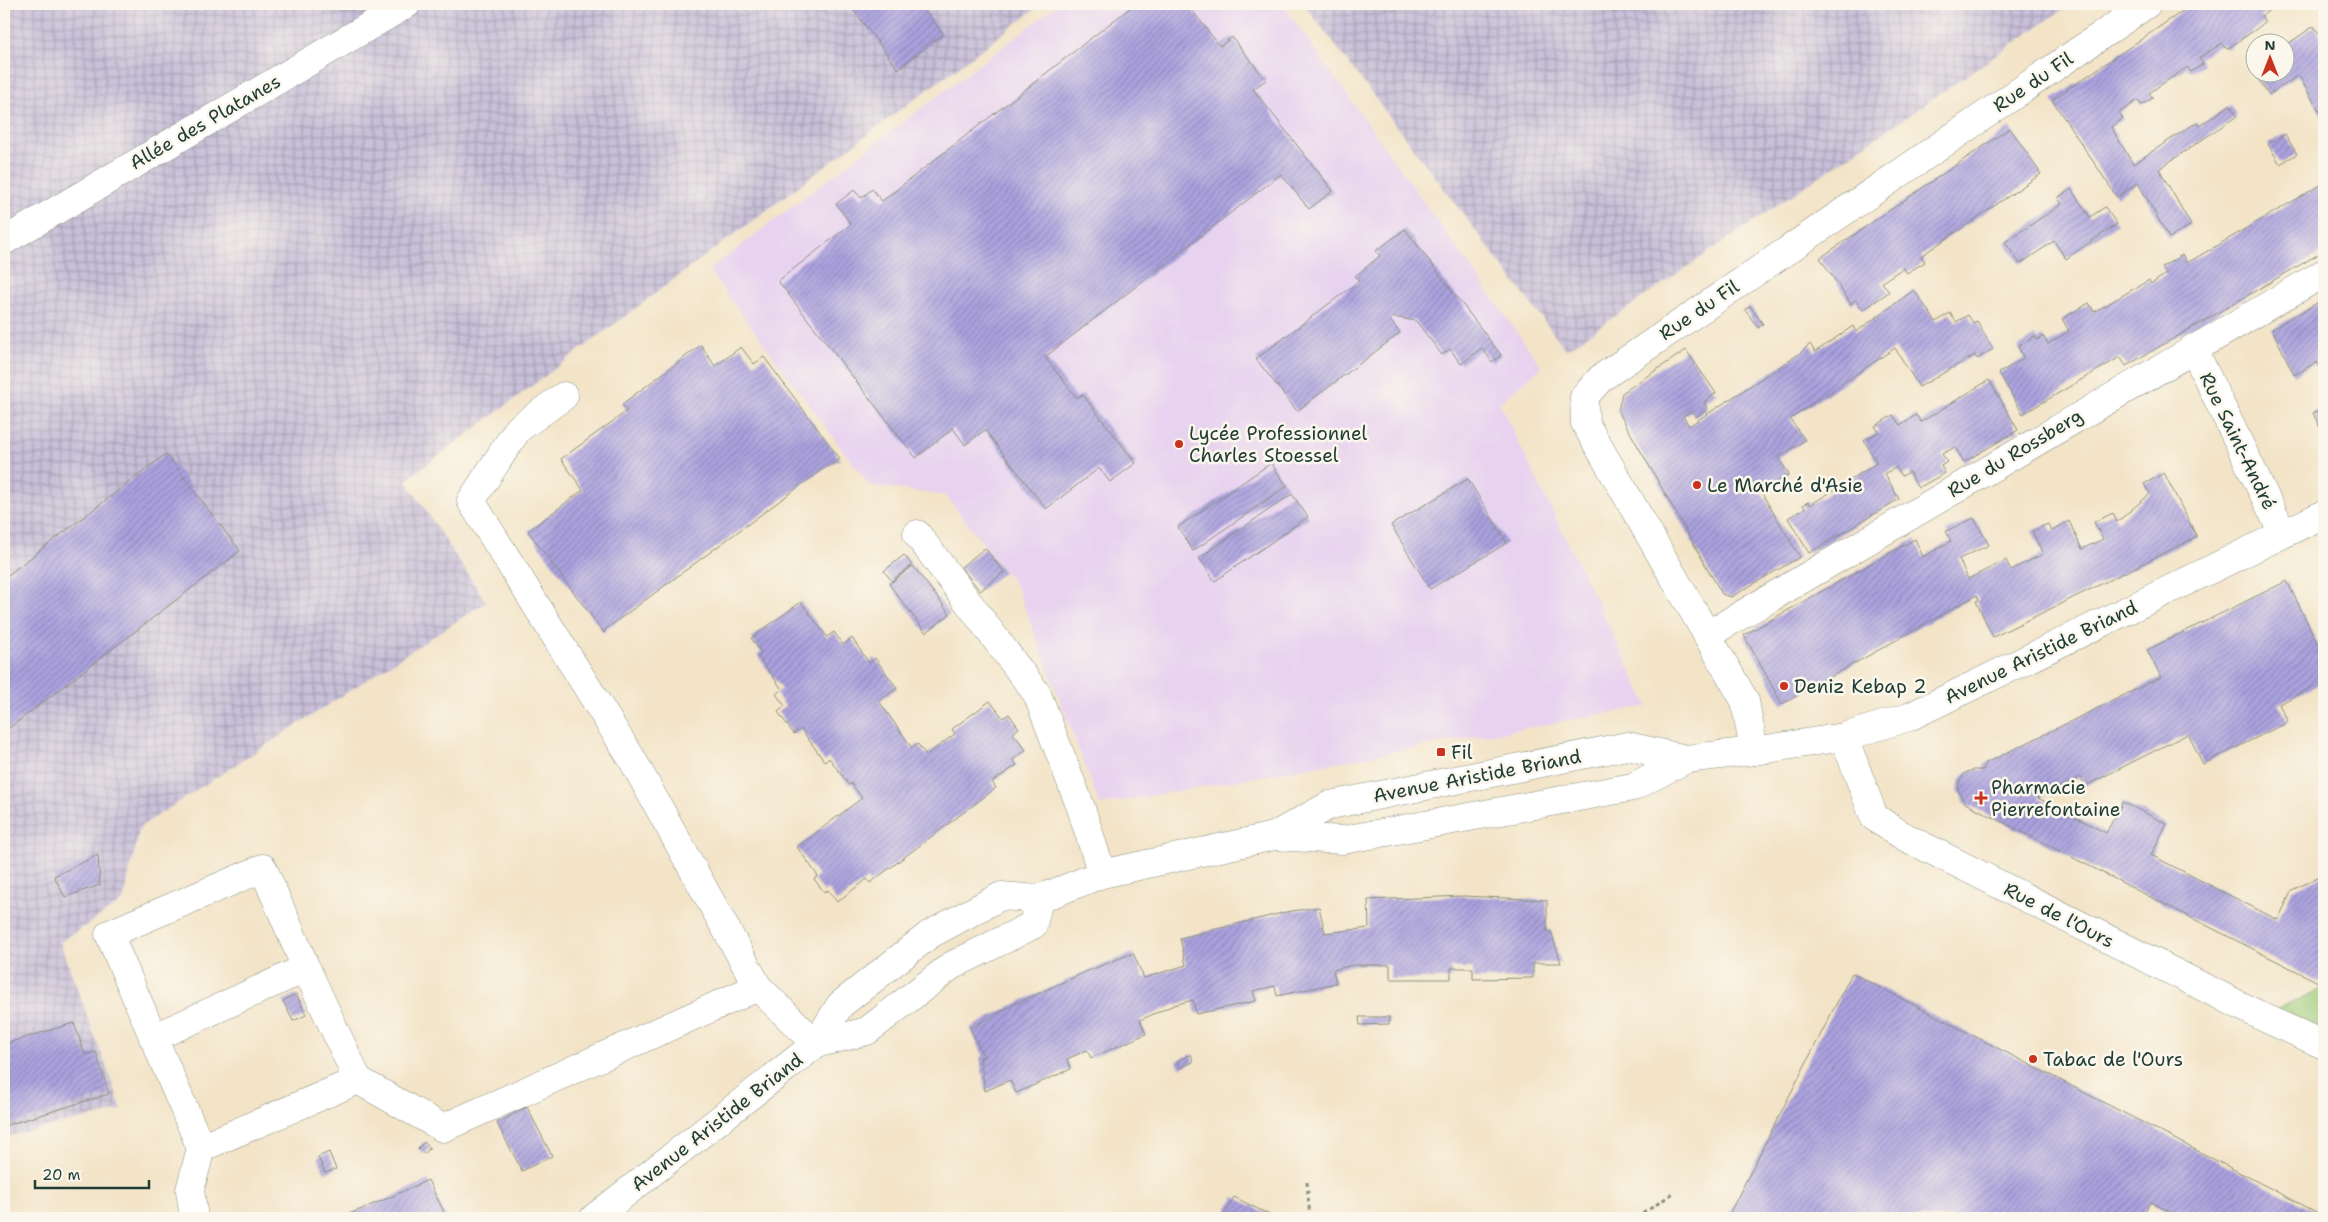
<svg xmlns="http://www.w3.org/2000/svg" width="2328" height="1222" viewBox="0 0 2328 1222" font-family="'Shantell Sans',sans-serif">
<defs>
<pattern id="industrial-grid" width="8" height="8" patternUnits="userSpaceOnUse" patternTransform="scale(1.25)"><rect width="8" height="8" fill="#c8bfd8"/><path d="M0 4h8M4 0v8" fill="none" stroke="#a29cb0"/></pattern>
<pattern id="building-hatch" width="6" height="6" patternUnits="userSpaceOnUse" patternTransform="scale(1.25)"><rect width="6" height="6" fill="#aca2df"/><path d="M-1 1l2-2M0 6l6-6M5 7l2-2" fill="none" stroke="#8b85b6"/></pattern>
</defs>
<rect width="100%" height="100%" fill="#fbf7ec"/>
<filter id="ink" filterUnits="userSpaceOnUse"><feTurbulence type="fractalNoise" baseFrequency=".02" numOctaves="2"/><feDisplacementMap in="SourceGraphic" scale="10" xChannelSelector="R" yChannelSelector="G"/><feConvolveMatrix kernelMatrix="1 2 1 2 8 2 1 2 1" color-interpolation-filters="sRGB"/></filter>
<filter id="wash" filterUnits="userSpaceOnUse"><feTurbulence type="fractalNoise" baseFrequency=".0096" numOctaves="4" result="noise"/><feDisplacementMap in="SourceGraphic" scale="20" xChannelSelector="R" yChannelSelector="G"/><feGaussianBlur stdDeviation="1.12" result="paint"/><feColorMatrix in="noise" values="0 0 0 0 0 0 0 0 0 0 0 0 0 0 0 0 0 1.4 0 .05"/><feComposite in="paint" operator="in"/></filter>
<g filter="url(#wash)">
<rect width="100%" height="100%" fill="#f3e4c8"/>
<!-- built -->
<path fill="#e7d2ef" d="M1059,4H1282L1542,367L1499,403L1648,706L1100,805L1016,586L946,496L869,485L709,270Z"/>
<!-- industrial -->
<path fill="url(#industrial-grid)" d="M4,4H1042L406,480L486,602L140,827L123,901L60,942L122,1110L4,1137Z
M1304,4H2071L1566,350Z"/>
<!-- green -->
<path fill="#9cc977" stroke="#5e8356" d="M2324,987V1045L2263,1017Z"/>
<g id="blocks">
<!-- building -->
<path fill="url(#building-hatch)" d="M849,4H929L923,8L943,34L898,69Z
M1135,4H1187L1220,46L1232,37L1266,80L1253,89L1333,191L1309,209L1281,174L1045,357L1076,397L1083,395L1136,463L1110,482L1099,468L1046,509L985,430L965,445L953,428L916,458L778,281L851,224L836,204L854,190L861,198L872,189L882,201Z
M2193,4H2291L2283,10L2279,4L2261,16L2265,22L2255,30L2227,49L2222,43L2199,58L2203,64L2191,72L2187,67L2149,93L2153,98L2141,105L2138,100L2119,113L2123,119L2111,127L2133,164L2197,122L2199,126L2230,105L2237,116L2159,169L2191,225L2169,238L2138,183L2117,197L2052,100Z
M2314,26L2324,42V119L2298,75L2269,95L2251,69L2256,66V72H2286V45Z
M2010,128L2041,174L1921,256L1925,262L1907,273L1903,268L1882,282L1889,292L1863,310L1856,300L1851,304L1820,258Z
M2285,134L2297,154L2280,164L2268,144Z
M2324,183V251L2126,366L2120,357L2023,414L1999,373L2024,358L2018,347L2035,336L2037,340L2043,336L2048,344L2069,331L2062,319L2089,303L2094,312L2149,280L2151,284L2166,274L2162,267L2182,255L2187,263Z
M2071,189L2090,217L2105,207L2117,224L2066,259L2054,241L2020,264L2005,242L2062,204L2058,198Z
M1405,229L1501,355L1492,362L1482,348L1461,364L1450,349L1442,355L1416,321L1393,317L1390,320L1400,333L1297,411L1256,359L1359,281L1355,276L1380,256L1376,251Z
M1914,290L1936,322L1950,313L1956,322L1968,315L1973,323L1977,321L1993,349L1977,359L1975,355L1919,387L1895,348L1790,419L1805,440L1778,458L1789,474L1761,492L1800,557L1731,597L1722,594L1618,411L1622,393L1686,350L1716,393L1704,402L1707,409L1696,417L1691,411L1683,416L1689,426L1799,354L1810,344L1815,352L1853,326L1856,332Z
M2324,299V375L2317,362L2294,375L2272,329Z
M1750,306L1763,324L1758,328L1745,310Z
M701,345L715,366L741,347L754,364L764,357L840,459L820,471L606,629L604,633L528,531L583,490L561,459L627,411L622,404Z
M1989,380L2018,430L1964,462L1955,447L1942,454L1947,462L1941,466L1945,473L1918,488L1909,472L1902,476L1896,467L1885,474L1899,499L1809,553L1788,518L1805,508L1803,505L1808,502L1810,505L1877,463L1864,440L1879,432L1875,426L1893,415L1900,425L1916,415L1921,422Z
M2324,407V436L2313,413Z
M166,454L240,551L4,732V578Z
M1271,463L1287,486L1193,551L1178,527Z
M2164,473L2197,537L1993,637L1976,601L1979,600L1977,595L1782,704L1744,635L1915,539L1923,557L1951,541L1946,531L1974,518L1989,545L1959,559L1968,579L2006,560L2011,570L2043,554L2032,531L2048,524L2052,531L2069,521L2082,549L2103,539L2094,522L2113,513L2117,522L2150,494L2144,484Z
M1468,479L1507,543L1430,589L1391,525Z
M1292,494L1308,517L1215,581L1199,558Z
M985,548L1004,572L980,591L961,567Z
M904,555L912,565L892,581L884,571Z
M913,566L950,614L926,633L889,584Z
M2287,581L2324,657V681L2279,704L2288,722L2203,764L2188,734L2085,786L2081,777L2038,798L2106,833L2123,802L2167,824L2151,855L2278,920L2292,890L2324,875V979L2318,982L1965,803L1958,790L1960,780L1965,773L1973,770H1983L1986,763L2161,677L2147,650Z
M801,602L827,637L834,632L843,645L852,638L869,663L875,658L897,688L879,701L912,748L918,744L926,755L955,734L952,729L990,701L1003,718L1009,714L1019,728L1013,733L1026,750L1013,760L1017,765L992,782L996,788L870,883L867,879L837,902L828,890L824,892L814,879L818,876L797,847L862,798L851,783L849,785L829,758L825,762L801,729L794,734L778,712L785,706L776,694L782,689L757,655L761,652L751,638Z
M98,855L100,885L65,897L54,876Z
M1463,896L1547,900V931H1551L1561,963H1533V978L1473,979V968H1451V979H1390V965H1353L1333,970L1336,983L1277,996L1275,986L1253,991L1256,1001L1196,1014L1193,1000L1174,1005L1140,1020L1146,1034L1091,1058L1087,1050L1067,1059L1071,1069L1016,1093L1010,1080L985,1091L980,1057H984L970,1028L1013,1005L1085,972L1133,953L1144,978L1186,965L1180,938L1286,912L1319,907L1325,933L1369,928L1368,900Z
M1852,973L2324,1216V1218H2183L2150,1202L2142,1218H1727Z
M296,994L306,1015L293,1021L283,1001Z
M1359,1017H1389V1024L1360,1025Z
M74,1023L85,1055L96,1052L109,1094L4,1126V1044Z
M1191,1054L1193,1062L1180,1068L1177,1061Z
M527,1107L552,1156L522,1171L497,1123Z
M424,1142L430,1148L424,1154L418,1148Z
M329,1152L336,1169L325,1173L318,1157Z
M428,1180L447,1218H340L386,1199Z
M1234,1197L1276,1218H1223Z"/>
</g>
</g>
<g filter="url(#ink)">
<use href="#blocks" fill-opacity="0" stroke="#89907e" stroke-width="1"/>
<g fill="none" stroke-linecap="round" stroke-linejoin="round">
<defs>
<path id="minor" d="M4,241L407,4
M2193,348L2283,534
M564,396L518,429L471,501L632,759L758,987
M917,534L1037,694L1081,808L1102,874
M1707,635L2324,273
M1844,737L1874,817L1903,836L2263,1017L2324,1045
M1754,751L1745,701L1585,423L1584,397L1601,378L2147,4
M263,868L306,968L358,1080L201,1148L109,934Z
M153,1038L306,968
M358,1080L443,1128L758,987L816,1044
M194,1218L190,1190L201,1148"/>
<path id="major" d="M1274,836L1330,805L1627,746L1686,759L1754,751L1844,737L1909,717L2324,514
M816,1044L867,1031L951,966L1033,925L1039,899
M594,1218L816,1044L840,1005L929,935L1001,896L1039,899L1102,874L1274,836L1343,840L1633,787L1686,759"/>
</defs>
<!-- minor casing -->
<use href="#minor" stroke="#89907e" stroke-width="29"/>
<!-- major casing -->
<use href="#major" stroke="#89907e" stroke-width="29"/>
<!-- path -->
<path stroke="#89907e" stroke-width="3" stroke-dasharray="4 4" stroke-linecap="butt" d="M1307,1182L1310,1218
M1636,1218L1675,1192"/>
<!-- minor -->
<use href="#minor" stroke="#fff" stroke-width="28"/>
<!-- major -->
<use href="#major" stroke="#fff" stroke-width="28"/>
</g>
</g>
<!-- markers -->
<g fill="#c8321e" stroke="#fbf7ec" stroke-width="2">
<circle cx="1179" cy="444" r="5"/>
<circle cx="1697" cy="485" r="5"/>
<circle cx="1784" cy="686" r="5"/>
<rect x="1436" y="747" width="10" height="10" rx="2.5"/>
<path d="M1978.5 790.5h5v5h5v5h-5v5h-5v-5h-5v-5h5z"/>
<circle cx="2033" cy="1059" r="5"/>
</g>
<g text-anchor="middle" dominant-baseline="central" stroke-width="5" stroke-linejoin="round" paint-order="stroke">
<!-- street labels -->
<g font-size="19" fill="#1f3d34" stroke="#fbf7ec">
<text transform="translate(2033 82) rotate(-34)">Rue du Fil</text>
<text transform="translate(205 122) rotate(-30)">Allée des Platanes</text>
<text transform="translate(1699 310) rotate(-34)">Rue du Fil</text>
<text transform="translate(2238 441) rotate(64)">Rue Saint-André</text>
<text transform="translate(2015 453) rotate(-31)">Rue du Rossberg</text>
<text transform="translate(2041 652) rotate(-26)">Avenue Aristide Briand</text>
<text transform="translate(1477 776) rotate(-11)">Avenue Aristide Briand</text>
<text transform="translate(2059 915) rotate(27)">Rue de l'Ours</text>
<text transform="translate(717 1122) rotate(-38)">Avenue Aristide Briand</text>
</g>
<!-- poi labels -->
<g font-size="19" fill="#1f3d34" stroke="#fbf7ec" text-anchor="start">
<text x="1189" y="433">Lycée Professionnel<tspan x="1189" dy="22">Charles Stoessel</tspan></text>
<text x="1707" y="485">Le Marché d'Asie</text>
<text x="1794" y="686">Deniz Kebap 2</text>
<text x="1451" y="752">Fil</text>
<text x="1991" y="787">Pharmacie<tspan x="1991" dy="22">Pierrefontaine</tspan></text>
<text x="2043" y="1059">Tabac de l'Ours</text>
</g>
</g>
<!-- margin -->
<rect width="2328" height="1222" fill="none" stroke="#fbf7ec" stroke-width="20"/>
<!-- north arrow -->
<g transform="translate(2270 58)"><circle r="24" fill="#fbf7ec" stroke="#a3ada2"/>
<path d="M0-4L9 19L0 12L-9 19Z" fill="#c8321e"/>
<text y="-8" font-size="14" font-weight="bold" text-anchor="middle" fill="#1f3d34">N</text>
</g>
<!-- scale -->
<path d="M35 1180v8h114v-8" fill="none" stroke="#1f3d34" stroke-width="2.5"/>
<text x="42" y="1180" font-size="15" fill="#1f3d34" stroke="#fbf7ec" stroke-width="4" paint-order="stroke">20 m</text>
</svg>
